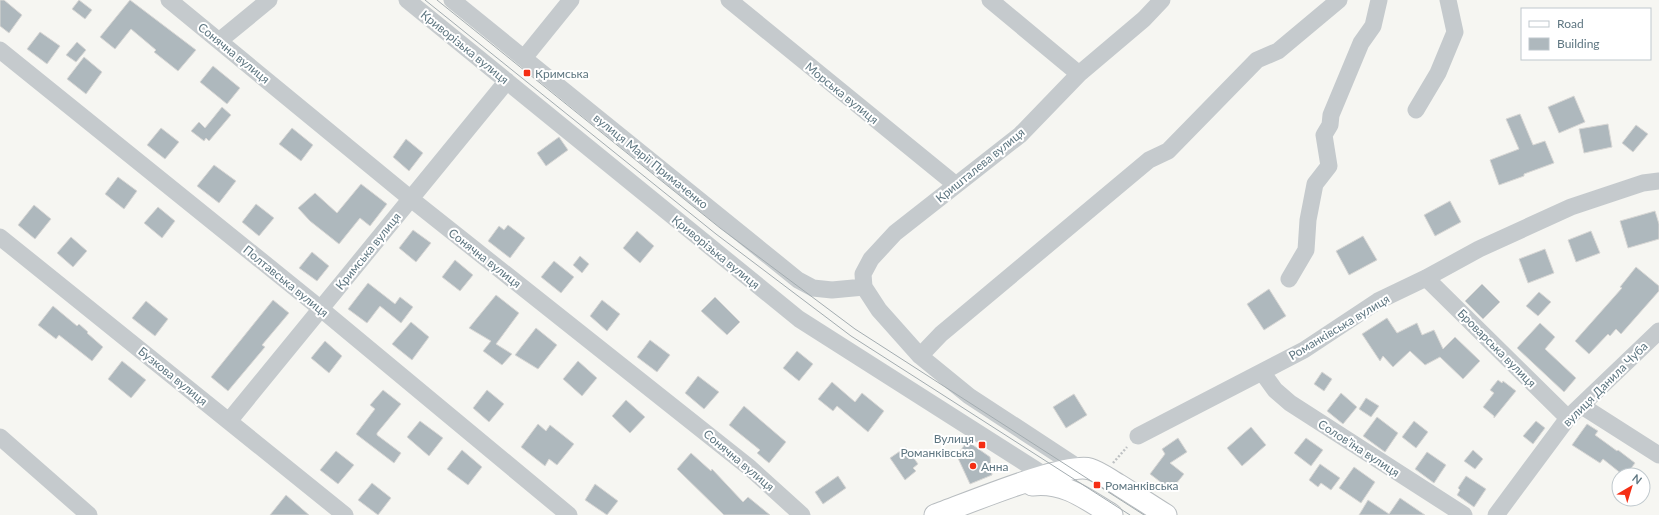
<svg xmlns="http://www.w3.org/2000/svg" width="1659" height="515" viewBox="0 0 1659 515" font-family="Lato,sans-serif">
<rect width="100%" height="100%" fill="#f6f6f2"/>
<!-- building -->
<path fill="#aeb8bd" stroke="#d8d7d5" d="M0,0H4L22,15L9,33L0,26Z
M79,0L92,10L85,19L72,9Z
M130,0L196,50L178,71L154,52L156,50L131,29L115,49L100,37Z
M40,32L60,46L47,64L27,49Z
M77,42L86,50L76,62L66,55Z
M84,57L102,72L86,94L67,79Z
M213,66L240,88L227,104L200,82Z
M1574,96L1585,122L1559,133L1548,107Z
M222,107L231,115L209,141L206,138L204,141L191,131L199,122L205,128Z
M1520,114L1533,145L1545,141L1554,163L1524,174V176L1499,185L1490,160L1519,149L1506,119Z
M1608,124L1612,147L1584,153L1579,129Z
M1636,125L1648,134L1633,152L1622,143Z
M161,128L179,142L165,159L147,145Z
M292,128L313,145L301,161L279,144Z
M559,137L568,150L546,166L537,153Z
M406,139L423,153L409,171L393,157Z
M214,165L236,181L219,203L197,186Z
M118,177L137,191L124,209L105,194Z
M361,184L387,204L370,226L360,218L339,244L310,221L298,208L315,193L337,213Z
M1450,201L1461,222L1435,236L1424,215Z
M256,204L274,218L259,236L242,222Z
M34,205L51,219L35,239L18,225Z
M158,207L175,221L162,238L144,223Z
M1655,211L1659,224V239L1628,248L1620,221Z
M508,225L525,238L510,258L488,241L499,226L504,230Z
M413,230L431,243L416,262L399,248Z
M637,231L654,246L640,263L623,248Z
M1591,231L1600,253L1576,262L1568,240Z
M1363,236L1377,260L1349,275L1336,251Z
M71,237L87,251L73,267L57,253Z
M1545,249L1554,273L1528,283L1519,259Z
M312,252L329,266L317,281L299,268Z
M580,256L589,264L582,273L573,265Z
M455,260L473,275L460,291L442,277Z
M554,261L574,277L561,293L541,277Z
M1636,267L1659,286V291L1621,334L1616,329L1610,336L1608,334L1589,354L1575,341L1622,288L1620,287Z
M368,283L395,304L400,297L413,307L401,323L380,306L367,323L348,309Z
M1482,284L1500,302L1483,319L1465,301Z
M1269,289L1286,316L1264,330L1247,304Z
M1539,292L1551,302L1538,316L1526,306Z
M496,295L519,313L496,344L512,354L502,365L483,351L491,341L469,328Z
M715,297L740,322L727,335L701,311Z
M273,300L289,313L262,345L265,347L228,391L211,377Z
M602,300L620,314L607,331L590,316Z
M146,301L168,319L155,336L132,318Z
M53,306L77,326L79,324L88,332L87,333L103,347L92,361L59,335L56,339L38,325Z
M1387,318L1397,333L1417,323L1422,335L1434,330L1443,349L1455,337L1480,361L1463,379L1440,357L1425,365L1410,351L1393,367L1383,356L1380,361L1362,334Z
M411,322L429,337L412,360L392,344Z
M1540,323L1555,337L1545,349L1576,378L1564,392L1517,348Z
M536,328L557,345L538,369L515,355Z
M650,340L670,355L657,372L637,357Z
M325,341L342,356L329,373L311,358Z
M797,351L813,364L799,381L783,368Z
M122,361L146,380L131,398L108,379Z
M578,361L597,378L582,396L563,379Z
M1322,372L1332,379L1324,391L1314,384Z
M698,376L719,392L704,409L685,393Z
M1498,380L1502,383L1503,381L1516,391L1494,418V416L1483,407L1494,393L1490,390Z
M832,382L855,402L862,393L884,411L868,432L837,406L833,411L818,399Z
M383,390L401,404L377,433V435L401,453L394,463L356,434L375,409L370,405Z
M487,390L504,404L489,422L473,408Z
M1341,393L1357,407L1343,424L1327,411Z
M1074,394L1087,415L1066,428L1053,407Z
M1366,398L1379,406L1371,417L1359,409Z
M626,400L645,417L630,433L612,416Z
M744,406L786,442L769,463L757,453L760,450L729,425Z
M1377,417L1398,433L1385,452L1363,436Z
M420,421L443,438L429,456L407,437Z
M1414,421L1428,432L1416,448L1402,437Z
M1536,421L1545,428L1533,444L1523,436Z
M538,424L546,431L550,425L574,444L557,465L549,459L545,466L521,447Z
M1587,424L1598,431L1595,435L1617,451L1618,450L1635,463L1626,475H1623L1603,459L1600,463L1572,445Z
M1251,427L1266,445L1242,466L1227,448Z
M1178,438L1187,452L1170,463L1184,474L1171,490L1150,474L1165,454L1162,449Z
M1306,438L1323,450L1311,466L1294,453Z
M967,441L990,457L992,475L970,484L957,456Z
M906,447L918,464L913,468L916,471L905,480L890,458Z
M462,450L482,467L468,485L447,469Z
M1473,450L1483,459L1475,469L1464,461Z
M336,451L354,465L338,484L320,470Z
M1427,452L1446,465L1434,483L1415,469Z
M691,453L711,471L712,469L743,502L748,497L770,515H724L677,469Z
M1320,464L1340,478L1331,490L1321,483L1318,487L1309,480Z
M1354,467L1375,482L1361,503L1339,488Z
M838,476L846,488L823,504L815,492Z
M1466,476L1486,489L1474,507L1457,495L1460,490L1458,488Z
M372,483L391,498L378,515L358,500Z
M595,484L618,501L607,515L585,500Z
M286,495L309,515H270Z
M1400,498L1425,515H1359L1368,500L1389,514Z"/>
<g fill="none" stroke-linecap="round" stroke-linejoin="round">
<defs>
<path id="major" d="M1032,485C1064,481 1086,499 1112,515
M935,515C964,505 1065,462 1090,469C1100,472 1110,480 1119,485C1135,495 1150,505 1166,515"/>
</defs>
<!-- major casing -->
<use href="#major" stroke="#b8bdc0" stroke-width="23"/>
<!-- path -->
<path stroke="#bec1c3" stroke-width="2.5" stroke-dasharray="2 2" stroke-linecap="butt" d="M1113,463L1127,447"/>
<!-- minor -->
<path stroke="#c5cacd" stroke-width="17" d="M169,0L411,199L750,468L802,515
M407,0L799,319L1052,480
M452,0L798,280L813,288L832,290L864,287
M729,0L956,185
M990,0L1079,74
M219,41L269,0
M0,50L321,309L569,515
M524,58L571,0
M1416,110L1438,73L1455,32L1448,0
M0,237L345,515
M1426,278L1568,418
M1289,279L1306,250L1308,220L1315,184L1329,166L1324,135L1330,125L1331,115L1361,43L1373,26L1379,0
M864,287L863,274L871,259L895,233L1020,135L1079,74L1144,19L1162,0
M864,287L879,310L920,356L969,396L1079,468
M920,356L941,334L1149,160L1168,151L1257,60L1278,51L1339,0
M1262,372L1275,390L1290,403L1464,515
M1582,406L1659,455
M229,421L507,81
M1138,436L1304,350L1378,301L1426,278L1479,249L1571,207L1643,183L1659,181
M0,437L89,515
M1496,515L1568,418L1659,331"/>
<!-- major -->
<use href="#major" stroke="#fff" stroke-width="21"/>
<!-- tram -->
<path stroke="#a3acb0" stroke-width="1" d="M425,0L716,234L851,336L1130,515
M437,0L720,228L855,329L1144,515"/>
</g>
<!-- markers -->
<g fill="#f52e14" stroke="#fff" stroke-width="1.5">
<rect x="523" y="69" width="8" height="8" rx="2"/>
<rect x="978" y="441" width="8" height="8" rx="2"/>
<circle cx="973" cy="466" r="4"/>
<rect x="1093" y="481" width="8" height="8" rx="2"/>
</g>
<g text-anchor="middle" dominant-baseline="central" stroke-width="4" stroke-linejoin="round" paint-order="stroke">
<!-- street labels -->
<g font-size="12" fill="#5e7681" stroke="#fff">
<text transform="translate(465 47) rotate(39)">Криворізька вулиця</text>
<text transform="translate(234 53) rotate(39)">Сонячна вулиця</text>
<text transform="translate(842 93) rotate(39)">Морська вулиця</text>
<text transform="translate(651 161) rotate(39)">вулиця Марії Примаченко</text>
<text transform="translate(980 165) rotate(-39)">Кришталева вулиця</text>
<text transform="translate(368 251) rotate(-51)">Кримська вулиця</text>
<text transform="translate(716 252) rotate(39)">Криворізька вулиця</text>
<text transform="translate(485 258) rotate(38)">Сонячна вулиця</text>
<text transform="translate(286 281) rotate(39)">Полтавська вулиця</text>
<text transform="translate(1339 327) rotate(-31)">Романківська вулиця</text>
<text transform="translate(1497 348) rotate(45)">Броварська вулиця</text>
<text transform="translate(173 376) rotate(39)">Бузкова вулиця</text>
<text transform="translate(1605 384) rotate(-45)">вулиця Данила Чуба</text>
<text transform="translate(1359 448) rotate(33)">Соловʼїна вулиця</text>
<text transform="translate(739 460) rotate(40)">Сонячна вулиця</text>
</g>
<!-- poi labels -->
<g font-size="12" fill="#5e7681" stroke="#fff" text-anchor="start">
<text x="535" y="73">Кримська</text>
<text x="974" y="438" text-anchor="end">Вулиця<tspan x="974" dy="14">Романківська</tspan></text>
<text x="981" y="466">Анна</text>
<text x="1105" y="485">Романківська</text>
</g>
</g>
<!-- legend -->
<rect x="1521" y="8" width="130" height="52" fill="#ffffff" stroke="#bfc8cd"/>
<rect x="1529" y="21" width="20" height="6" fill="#ffffff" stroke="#bfc8cd"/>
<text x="1557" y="28" font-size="12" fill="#5e7681">Road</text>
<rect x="1529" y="38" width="20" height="12" fill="#aeb8bd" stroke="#bfc8cd"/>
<text x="1557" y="48" font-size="12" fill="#5e7681">Building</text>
<!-- north arrow -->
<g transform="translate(1631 487) rotate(38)"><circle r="19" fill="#ffffff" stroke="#bfc8cd"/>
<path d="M0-3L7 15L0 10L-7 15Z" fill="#f52e14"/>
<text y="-6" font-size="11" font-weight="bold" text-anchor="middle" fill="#5e7681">N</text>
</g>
</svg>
